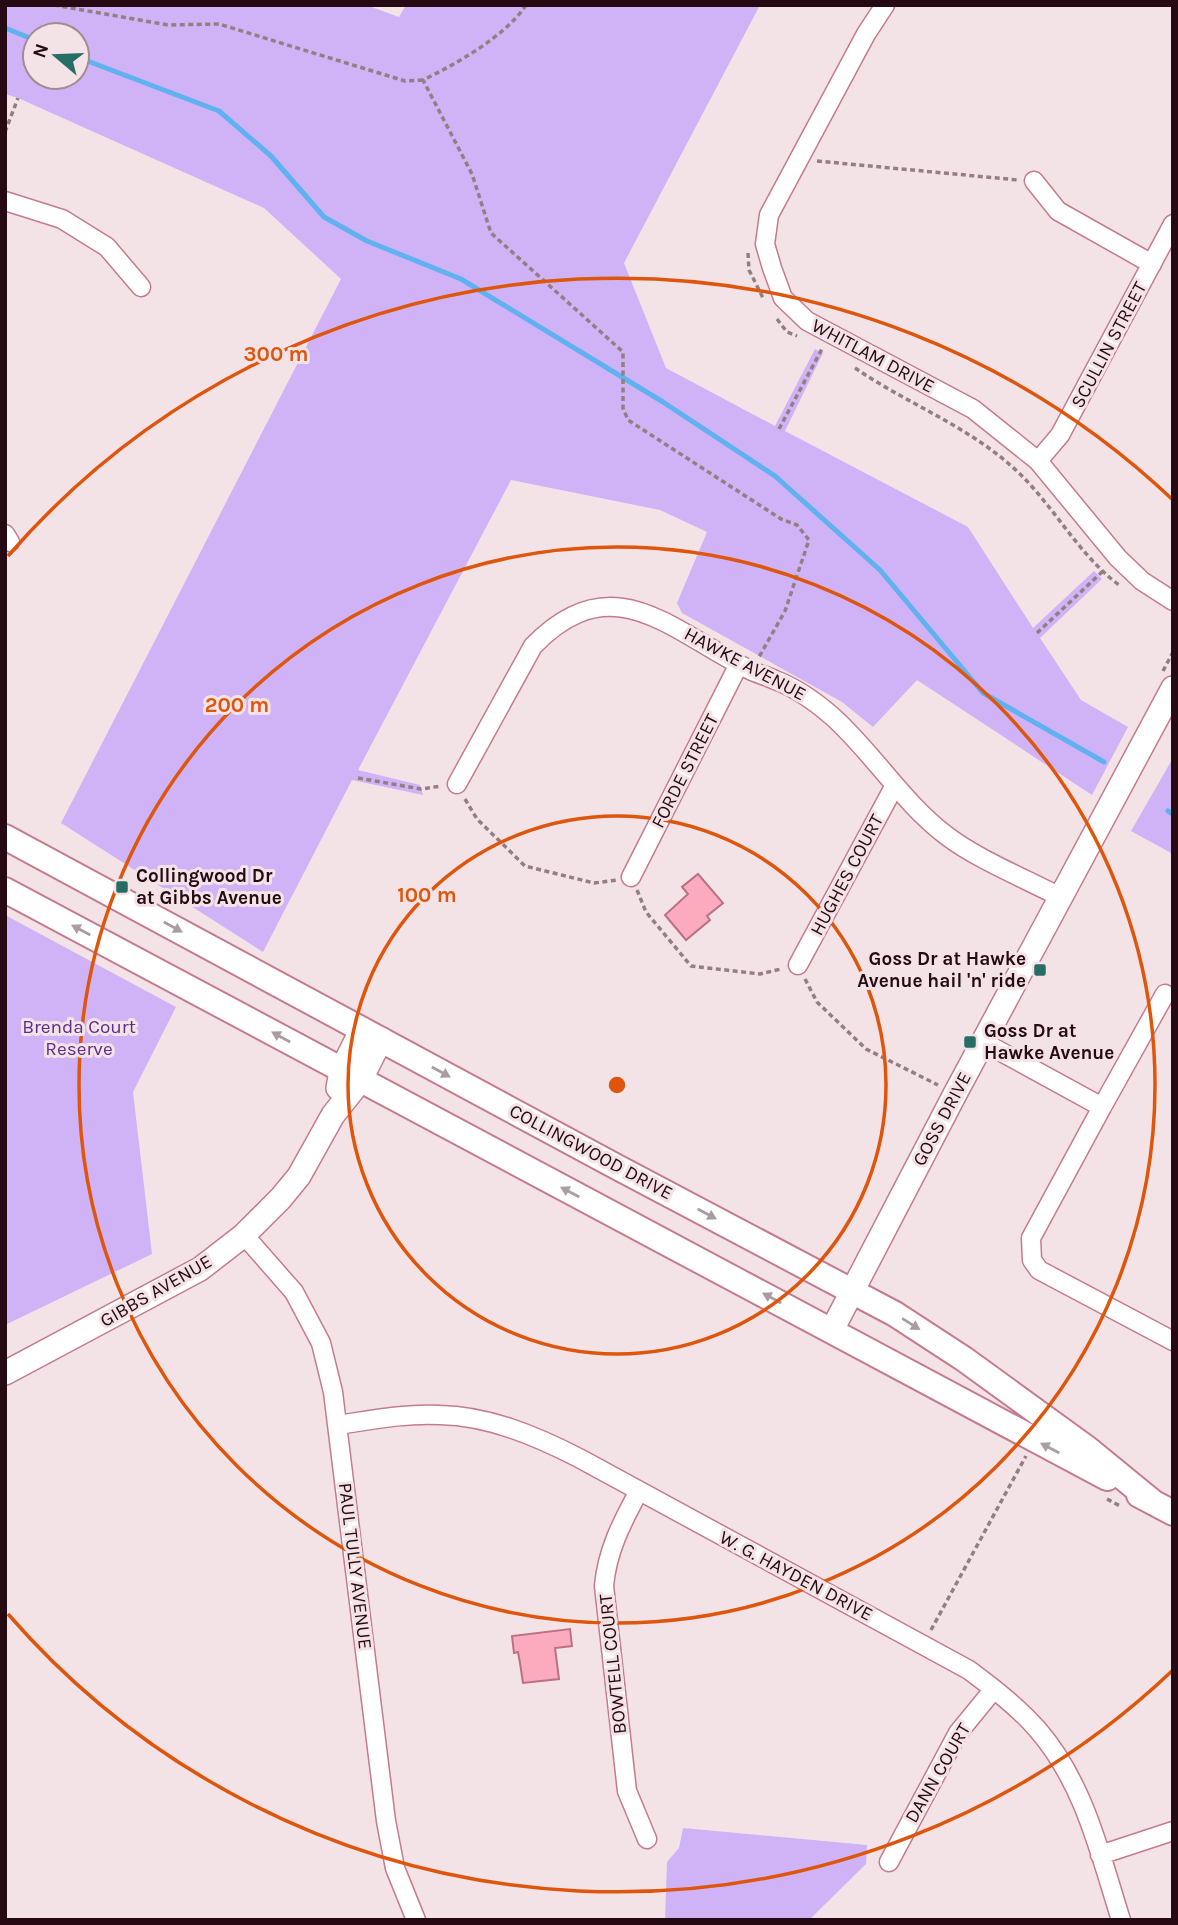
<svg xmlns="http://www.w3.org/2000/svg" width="1178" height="1925" viewBox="0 0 1178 1925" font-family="Karla,sans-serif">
<rect width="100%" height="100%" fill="#f4e3e6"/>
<!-- green -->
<path fill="#cfb3f6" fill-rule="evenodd" d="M5,5H366L399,17L406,5H760L624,263L666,368L775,426L815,349L823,353L785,431L968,527L1033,628L1094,571L1102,579L1040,638L1081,700L1128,727L1092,795L917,680L873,727L842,702L682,613L677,603L707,532L660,510L511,480L358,770L420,785L423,795L352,780L263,952L61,823L341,279L264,208L18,98L5,94ZM35,35H77V77H35Z
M1173,758V854L1131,831Z
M5,915L176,1007L133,1092L152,1254L5,1325Z
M683,1828L867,1845L866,1864L809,1920H665L667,1862L679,1848Z"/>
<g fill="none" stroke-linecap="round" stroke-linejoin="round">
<!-- stream -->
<path stroke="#5fb1f0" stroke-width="5" d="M5,28L35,40
M77,57L219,111L271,156L324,217L367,241L461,279L663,402L775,476L880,570L983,693L1104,762
M1168,811L1173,814"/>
</g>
<!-- building -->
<path fill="#fcabbf" stroke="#ba7184" stroke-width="2" d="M698,874L723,903L707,916L710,920L686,940L665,915L688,894L682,887Z
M570,1629L572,1646L555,1648L559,1679L523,1683L520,1663L518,1652L514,1653L512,1636Z"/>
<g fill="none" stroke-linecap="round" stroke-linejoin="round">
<defs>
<path id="minor" d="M885,5L866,34L769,215L765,244L772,268L783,298L807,321L973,409L1038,461L1118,558L1142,581L1173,601
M1034,181L1058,211L1152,264
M5,201L62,219L107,247L141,287
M1038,461L1060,435L1173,224
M5,534L10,542
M457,784L533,646C613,563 672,632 750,670C758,674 767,676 775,680C796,688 816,702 833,717C874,754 903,803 947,836C977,859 1026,879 1060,897
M631,877L739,664
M798,965L895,785
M983,1042L1102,1107L1031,1238L1032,1260L1039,1270L1173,1341
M1102,1107L1165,994
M244,1235L294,1292L321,1343L333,1392L386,1821L395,1868L416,1920
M338,1425C371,1420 406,1413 440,1415C489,1416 536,1436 579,1458L969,1670C993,1688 1018,1707 1038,1730C1084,1783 1100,1854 1121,1920
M639,1491C622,1522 607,1551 604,1586L627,1791L647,1839
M1100,1855L1173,1831
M889,1862L958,1733L994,1689"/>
<path id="tertiary" d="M338,1088L341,1071L362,1029
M832,1330L955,1094L1173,688
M5,1373L200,1269L244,1235L281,1198L299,1176L333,1115L360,1081L381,1039"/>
<path id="secondary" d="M5,837L615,1166L895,1314L964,1359L1088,1449L1154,1503
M5,890L1107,1478
M1139,1495L1173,1513"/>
</defs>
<!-- minor casing -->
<use href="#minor" stroke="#c57b8e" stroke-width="21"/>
<!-- tertiary casing -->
<use href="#tertiary" stroke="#c57b8e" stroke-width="26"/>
<!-- secondary casing -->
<use href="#secondary" stroke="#c57b8e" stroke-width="28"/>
<!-- path -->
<path stroke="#947e83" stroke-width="3.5" stroke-dasharray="5 3.5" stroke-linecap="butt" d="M54,5L168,25L219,24L405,81L423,80
M526,5C506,36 456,64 423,80L472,174L491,233L623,352V408L628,420L781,519L797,525L809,540L785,611L759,657
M5,132L18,98
M817,161L1018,180
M748,253L749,270L763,298
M777,319L787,332L797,336
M855,368C909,405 971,427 1019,473C1055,508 1079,555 1119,585
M779,429L823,347
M1037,633L1103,571
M1163,671L1173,652
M358,778L421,789L441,786
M465,799L477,819L525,866L594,883L617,880
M637,890L646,912L691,966L760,974L781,969
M805,979L817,1002L866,1049L938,1085
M1107,1499L1122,1507
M931,1630L1026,1456"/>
<!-- minor -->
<use href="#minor" stroke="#fff" stroke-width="18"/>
<!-- tertiary -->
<use href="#tertiary" stroke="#fff" stroke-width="23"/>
<!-- secondary -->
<use href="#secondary" stroke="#fff" stroke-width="24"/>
</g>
<!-- one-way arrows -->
<defs><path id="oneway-solid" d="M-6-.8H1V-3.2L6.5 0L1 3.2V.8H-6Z" transform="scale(1.75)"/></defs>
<g fill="#a89da1">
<use href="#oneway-solid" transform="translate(173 927) rotate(29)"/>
<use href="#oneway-solid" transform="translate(81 930) rotate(-152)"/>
<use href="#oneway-solid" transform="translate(281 1037) rotate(-151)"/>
<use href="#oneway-solid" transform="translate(441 1072) rotate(29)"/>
<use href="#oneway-solid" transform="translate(570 1192) rotate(-152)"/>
<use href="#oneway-solid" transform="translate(707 1214) rotate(28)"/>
<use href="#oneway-solid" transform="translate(772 1298) rotate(-152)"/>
<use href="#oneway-solid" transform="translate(911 1324) rotate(32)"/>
<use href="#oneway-solid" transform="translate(1050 1448) rotate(-152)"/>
</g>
<!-- distance rings -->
<g fill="none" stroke="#de550c" stroke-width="3.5">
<circle cx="617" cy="1085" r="269"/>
<circle cx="617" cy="1085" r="538"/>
<path d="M1173 1670A807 807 0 0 1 8 1614M8 556A807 807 0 0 1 1173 500"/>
</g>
<!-- markers -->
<g fill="#266e65" stroke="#f4e3e6" stroke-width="2.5">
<rect x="115" y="880" width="14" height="14" rx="3.5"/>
<rect x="1033" y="963" width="14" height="14" rx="3.5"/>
<rect x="963" y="1035" width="14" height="14" rx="3.5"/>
</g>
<g text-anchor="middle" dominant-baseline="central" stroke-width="6" stroke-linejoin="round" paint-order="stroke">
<!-- street labels -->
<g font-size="19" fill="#260a13" stroke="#f4e3e6">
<text transform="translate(1109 345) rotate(-62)">SCULLIN STREET</text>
<text transform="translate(873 356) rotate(28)">WHITLAM DRIVE</text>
<text transform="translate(745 664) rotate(28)">HAWKE AVENUE</text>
<text transform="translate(685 771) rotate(-63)">FORDE STREET</text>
<text transform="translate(847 875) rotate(-62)">HUGHES COURT</text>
<text transform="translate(942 1119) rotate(-62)">GOSS DRIVE</text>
<text transform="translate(591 1152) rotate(28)">COLLINGWOOD DRIVE</text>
<text transform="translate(156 1291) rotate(-30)">GIBBS AVENUE</text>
<text transform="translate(355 1566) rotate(83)">PAUL TULLY AVENUE</text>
<text transform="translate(796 1576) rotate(28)">W. G. HAYDEN DRIVE</text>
<text transform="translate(613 1664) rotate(-96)">BOWTELL COURT</text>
<text transform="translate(938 1773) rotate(-60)">DANN COURT</text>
</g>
<!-- poi labels -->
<g font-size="19" font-weight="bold" fill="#260a13" stroke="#f4e3e6" text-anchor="start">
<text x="136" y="876">Collingwood Dr<tspan x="136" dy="22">at Gibbs Avenue</tspan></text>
<text x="1026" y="959" text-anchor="end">Goss Dr at Hawke<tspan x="1026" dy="22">Avenue hail 'n' ride</tspan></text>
<text x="984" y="1031">Goss Dr at<tspan x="984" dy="22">Hawke Avenue</tspan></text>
</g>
<!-- park labels -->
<g font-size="19" fill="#5c2c8b" stroke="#f4e3e6">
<text x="79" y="1027">Brenda Court<tspan x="79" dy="22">Reserve</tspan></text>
</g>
</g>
<circle cx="617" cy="1085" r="10" fill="#de550c" stroke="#f4e3e6" stroke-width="3.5"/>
<g font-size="21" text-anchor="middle" font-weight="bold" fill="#de550c" stroke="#f4e3e6" stroke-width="6" stroke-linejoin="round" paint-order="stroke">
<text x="276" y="361">300 m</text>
<text x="237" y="712">200 m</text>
<text x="427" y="902">100 m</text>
</g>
<!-- border -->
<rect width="1178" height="1925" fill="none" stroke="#260a13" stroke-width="14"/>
<!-- north arrow -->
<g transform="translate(56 56) rotate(289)"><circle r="33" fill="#f4e3e6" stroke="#a28c92" stroke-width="2"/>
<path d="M0-5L12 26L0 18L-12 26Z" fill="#266e65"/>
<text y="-10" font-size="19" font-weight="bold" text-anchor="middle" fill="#260a13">N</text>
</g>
</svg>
